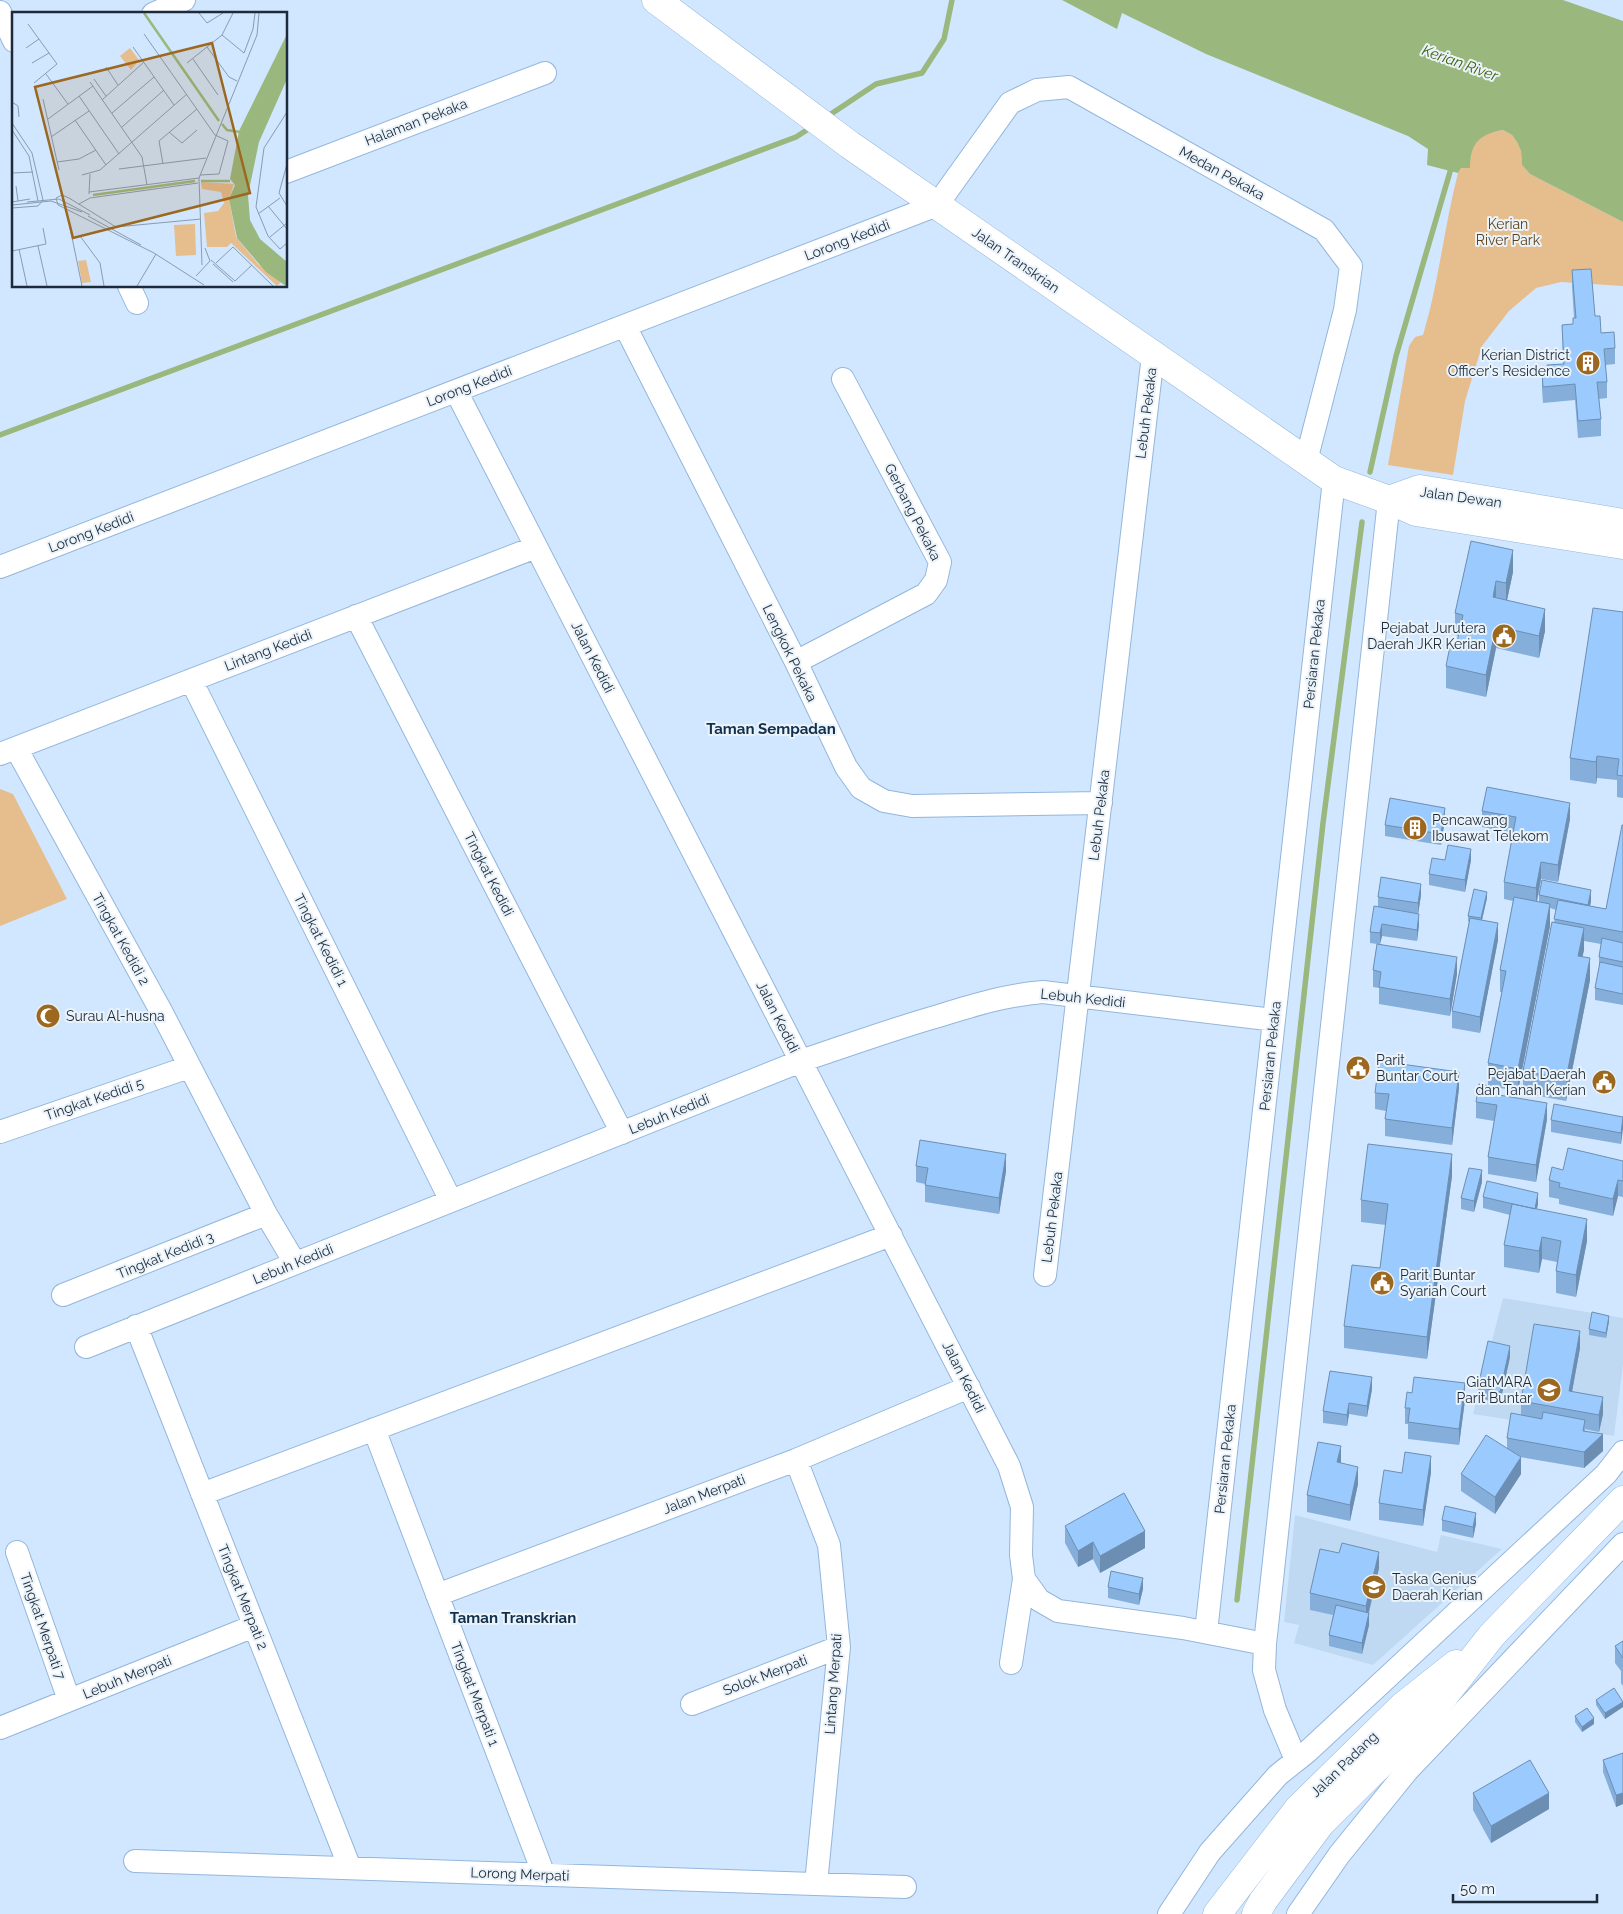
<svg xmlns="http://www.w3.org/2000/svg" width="1623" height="1914" viewBox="0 0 1623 1914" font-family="Raleway,sans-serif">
<rect width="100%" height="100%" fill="#d1e7ff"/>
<!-- built -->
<path fill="#c0d9f3" d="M1503,1298L1623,1318V1365L1614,1436L1473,1414Z
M1295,1515L1437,1552L1441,1535L1502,1549L1373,1665L1294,1643L1299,1625L1284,1622Z"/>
<!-- green -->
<path fill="#e6bd8d" d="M1503,130L1512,135L1517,142L1521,151L1522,165L1530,174L1623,222V286L1561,282L1536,288L1509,311L1482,346L1465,401L1453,475L1388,465L1409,346L1415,337L1423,335C1439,282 1444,227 1458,173L1461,168L1470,167C1470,142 1477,134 1503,130Z
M0,789L13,794L67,899L0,926Z"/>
<!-- water -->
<path fill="#9ab87e" d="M1062,0H1563L1623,21V222L1530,174L1522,165L1521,151L1517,142L1512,135L1503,130C1479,134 1470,144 1470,168H1461L1458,173L1427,165L1428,149L1408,136L1206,54L1122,13L1117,29Z"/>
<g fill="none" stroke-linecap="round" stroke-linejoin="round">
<!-- stream -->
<path stroke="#9ab87e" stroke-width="5.5" d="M825,118L876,84L922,73L944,39L952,0
M0,435L796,137L813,126
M1370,472L1396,356L1452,165
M1237,1600L1323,823L1362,522"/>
<defs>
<path id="minor" d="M0,12L14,41
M153,14L184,0
M286,172L545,73
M129,286L137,303
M625,326L796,662L846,767L861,788L884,801L912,806L1101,803
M456,391L1009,1466L1022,1507L1021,1555L1024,1579L1011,1663
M0,567L937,205L1010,103L1037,90L1069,87L1324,230L1351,266L1345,310L1306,461
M356,616L622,1133
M796,662L926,594L936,580L940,562L843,379
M191,680L451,1201
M16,748L161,1011L266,1214L295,1263
M0,754L536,547
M0,1132L189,1067
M1045,1275L1153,355
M63,1295L266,1214
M136,1326L350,1868
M86,1347L801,1061C846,1046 890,1030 935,1017C971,1006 1005,995 1043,992L1274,1020
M374,1429L544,1875
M796,1460L829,1545L839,1647L816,1884
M202,1494L891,1235
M17,1552L69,1700
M1024,1579L1039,1600L1058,1611L1183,1628L1265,1644
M437,1595L796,1460L969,1387
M1206,1632L1334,480
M692,1704L839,1647
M0,1728L254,1626
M1296,1760L1275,1710L1264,1670L1265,1644L1389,500
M135,1861L905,1887
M1169,1914L1210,1852L1278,1775L1307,1752L1606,1474L1623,1452
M1298,1914L1339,1855L1407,1771L1623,1544"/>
<path id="tertiary" d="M1217,1914L1298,1809L1403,1706L1456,1664
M1256,1914L1263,1901L1321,1823L1425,1720L1492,1635L1623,1500"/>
<path id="secondary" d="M656,0L850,145L1334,480L1389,500L1416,512L1623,545
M1389,500L1420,489L1623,523"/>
</defs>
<!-- minor casing -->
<use href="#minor" stroke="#93b6db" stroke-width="24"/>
<!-- tertiary casing -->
<use href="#tertiary" stroke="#93b6db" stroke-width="29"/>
<!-- secondary casing -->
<use href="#secondary" stroke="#93b6db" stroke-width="29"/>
<!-- minor -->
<use href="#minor" stroke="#fff" stroke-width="22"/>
<!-- tertiary -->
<use href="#tertiary" stroke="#fff" stroke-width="28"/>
<!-- secondary -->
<use href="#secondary" stroke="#fff" stroke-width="28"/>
</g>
<!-- wall -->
<path fill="#85afda" d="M1572,270L1595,316L1601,333L1615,348V364L1605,365L1607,382V398L1599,399L1601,419V436L1578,438L1575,400L1543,403L1542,389V372H1547V365L1563,364L1562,325L1573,324V318H1574L1572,287Z
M1471,541L1513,572L1507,600L1545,631L1539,658L1496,648L1486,697L1446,688V666L1457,642L1459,636L1455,635V613Z
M1623,612V798L1617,797V780L1597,778L1596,784L1570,780V758Z
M1482,811L1570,819L1558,882L1541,879L1537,902H1539V895L1591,901L1590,906L1606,909L1623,825V1005L1595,1000V988L1599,968V957L1601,944L1584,941V950L1582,957L1590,980L1566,1101L1523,1093V1071L1554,923L1556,910L1550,908V926L1518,1091L1500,1088V1095L1547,1119L1536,1182L1488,1174V1157L1494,1121L1476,1118V1102L1488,1085V1063L1502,992H1500V970L1513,901L1504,899V882L1513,833L1482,827Z
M1445,819L1441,845L1385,836V825Z
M1445,860H1471L1465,892L1429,885V874Z
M1421,895L1418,914L1419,925L1417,941L1382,936L1380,944L1457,974L1450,1016L1379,1004V988L1373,987V970L1377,944L1370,943V932L1378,907V897Z
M1487,898L1482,920L1498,940L1480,1033L1452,1028V1011L1469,922L1468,921V916Z
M1459,1088L1452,1145L1385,1136V1119L1386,1111L1375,1109V1093Z
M1623,1117L1621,1144L1551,1132V1120Z
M1623,1161V1197L1618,1196L1613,1216L1559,1204V1199L1549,1197V1180L1563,1170Z
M916,1166L1006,1171L999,1214L925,1202V1184L916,1182Z
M1452,1176L1427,1359L1344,1348V1326L1380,1268L1386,1225L1361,1222V1200Z
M1482,1182L1474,1212L1461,1209V1198Z
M1483,1197L1538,1204L1537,1209L1587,1241L1576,1297L1556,1293V1271L1557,1262L1542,1259L1539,1273L1504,1267V1245L1510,1215L1483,1208Z
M1609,1321L1606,1338L1589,1335V1329Z
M1580,1348L1572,1392L1603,1414L1599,1432L1585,1429V1431L1603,1451L1584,1468L1520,1457L1521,1474L1495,1514L1461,1491V1474L1507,1448V1438L1521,1415V1401Z
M1510,1357L1500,1403L1478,1398V1387Z
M1372,1389L1367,1417L1349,1414L1347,1426L1323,1423V1411Z
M1465,1400L1459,1445L1408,1439V1424H1405V1408Z
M1341,1463L1358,1484L1350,1521L1307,1512V1495Z
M1431,1472L1423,1526L1379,1520V1503L1402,1473Z
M1442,1520L1476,1524L1473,1538L1442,1531Z
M1065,1526L1145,1548L1100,1573L1093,1559L1078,1567L1065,1543Z
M1379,1568L1369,1613V1625L1362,1654L1329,1646V1635L1333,1615L1310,1610V1593Z
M1108,1587L1143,1589L1139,1605L1108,1598Z
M1623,1641V1686L1621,1683V1671L1615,1663V1646Z
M1596,1700L1623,1707L1605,1719L1596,1705Z
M1575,1716L1594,1724L1582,1732L1575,1722Z
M1623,1753V1804L1616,1807L1603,1772V1760Z
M1473,1793L1549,1809L1491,1843L1473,1810Z"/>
<!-- shaded-wall -->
<path fill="#6c8eb2" d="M1513,550V572L1506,605V583Z
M1496,581V603L1493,597Z
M1545,609V631L1539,658V636Z
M1496,626V648L1486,697V675Z
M1597,756V778L1596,784V762Z
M1570,803V819L1558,882V865Z
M1445,808V819L1441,845V834Z
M1471,849V860L1465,892V880Z
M1541,862V879L1536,905V888Z
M1421,884V895L1418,915V903Z
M1591,890V901L1588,916V905Z
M1487,892V898L1481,924V918Z
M1550,904V926L1518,1091V1069Z
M1419,914V925L1417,941V930Z
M1498,923V940L1480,1033V1017Z
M1382,924V936L1380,944V933Z
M1584,928V950L1578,978V956Z
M1457,957V974L1450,1016V999Z
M1590,958V980L1566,1101V1079Z
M1459,1072V1088L1452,1145V1128Z
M1547,1103V1119L1536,1182V1165Z
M1623,1118V1129L1621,1144V1133Z
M1006,1154V1171L999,1214V1198Z
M1452,1154V1176L1427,1359V1337Z
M1482,1170V1182L1474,1212V1201Z
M1618,1180V1196L1613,1216V1199Z
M1538,1193V1204L1534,1220V1209Z
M1587,1219V1241L1576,1297V1275Z
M1542,1237V1259L1539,1273V1251Z
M1609,1316V1321L1606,1338V1333Z
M1580,1331V1348L1569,1408V1391Z
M1510,1346V1357L1500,1403V1392Z
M1372,1377V1389L1367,1417V1406Z
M1465,1383V1400L1459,1445V1429Z
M1603,1397V1414L1599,1432V1415Z
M1349,1403V1414L1347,1426V1415Z
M1603,1434V1451L1584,1468V1452Z
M1341,1446V1463L1337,1462Z
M1431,1456V1472L1423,1526V1510Z
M1521,1457V1474L1495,1514V1497Z
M1358,1467V1484L1350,1521V1505Z
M1476,1513V1524L1473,1538V1527Z
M1145,1531V1548L1100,1573V1556Z
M1093,1542V1559L1078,1567V1551Z
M1379,1552V1568L1366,1623V1606Z
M1143,1578V1589L1139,1605V1594Z
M1369,1613V1625L1362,1654V1643Z
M1623,1702V1707L1605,1719V1713Z
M1594,1718V1724L1582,1732V1727Z
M1549,1793V1809L1491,1843V1826Z
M1623,1793V1804L1616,1807V1795Z"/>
<!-- building -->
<path fill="#9bcbfe" stroke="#6c8eb2" d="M1591,269L1595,316H1600L1601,333L1614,332L1615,348L1604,349L1607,382H1597L1601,419L1578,421L1575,384L1543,387L1542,372H1548L1547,365L1564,364L1562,325L1573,324V318H1576L1572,270Z
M1471,541L1513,550L1506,583L1496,581L1493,597L1545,609L1539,636L1496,626L1486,675L1446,666L1451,641L1457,642L1463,615L1455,613Z
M1593,608L1623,612V776L1617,775L1619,759L1597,756L1596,762L1570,758Z
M1487,787L1570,803L1558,865L1541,862L1536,888L1504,882L1516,817L1482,811Z
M1390,798L1445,808L1441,834L1385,825Z
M1622,825H1623V932L1554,919L1558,900L1606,909Z
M1448,845L1471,849L1465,880L1429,874L1432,858L1445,860Z
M1381,877L1421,884L1418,903L1378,897Z
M1542,880L1591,890L1588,905L1539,895Z
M1474,889L1487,892L1481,918L1468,916Z
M1514,897L1550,904L1518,1069L1488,1063L1506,971L1500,970Z
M1374,906L1419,914L1417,930L1382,924L1380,933L1370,932Z
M1470,918L1498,923L1480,1017L1452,1011Z
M1552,922L1584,928L1578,956L1590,958L1566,1079L1523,1071Z
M1602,938L1623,943V962L1599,957Z
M1377,944L1457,957L1450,999L1379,987L1381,972L1373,970Z
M1600,962L1623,967V994L1595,988Z
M1379,1061L1459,1072L1452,1128L1385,1119L1389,1094L1375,1093Z
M1479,1084L1500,1088L1499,1095L1547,1103L1536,1165L1488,1157L1497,1105L1476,1102Z
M1554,1104L1623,1117L1621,1133L1551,1120Z
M920,1140L1006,1154L999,1198L925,1185L928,1168L916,1166Z
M1368,1144L1452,1154L1427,1337L1344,1326L1352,1265L1380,1268L1388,1204L1361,1200Z
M1568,1148L1623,1161V1181L1618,1180L1613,1199L1559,1187L1560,1183L1549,1180L1552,1167L1563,1170Z
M1469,1168L1482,1170L1474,1201L1461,1198Z
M1487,1181L1538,1193L1535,1209L1483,1197Z
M1512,1204L1587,1219L1576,1275L1556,1271L1561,1241L1542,1237L1539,1251L1504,1245Z
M1592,1312L1609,1316L1606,1333L1589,1329Z
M1534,1324L1580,1331L1569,1391L1603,1397L1599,1415L1521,1401Z
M1488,1341L1510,1346L1500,1392L1478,1387Z
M1330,1371L1372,1377L1367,1406L1349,1403L1347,1415L1323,1411Z
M1414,1377L1465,1383L1459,1429L1408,1422L1410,1408H1405L1407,1392L1412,1393Z
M1543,1412L1585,1420L1583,1431L1603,1434L1584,1452L1507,1438L1511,1413L1542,1419Z
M1486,1435L1521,1457L1495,1497L1461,1474Z
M1318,1442L1341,1446L1337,1462L1358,1467L1350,1505L1307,1495Z
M1405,1452L1431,1456L1423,1510L1379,1503L1384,1470L1402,1473Z
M1124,1493L1145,1531L1100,1556L1093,1542L1078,1551L1065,1526Z
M1445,1506L1476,1513L1473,1527L1442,1520Z
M1342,1543L1379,1552L1366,1606L1310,1593L1320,1549L1339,1553Z
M1111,1571L1143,1578L1139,1594L1108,1587Z
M1336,1605L1369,1613L1362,1643L1329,1635Z
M1623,1641V1658L1615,1646Z
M1614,1688L1623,1702L1605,1713L1596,1700Z
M1587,1708L1594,1718L1582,1727L1575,1716Z
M1623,1753V1793L1616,1795L1603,1760Z
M1530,1760L1549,1793L1491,1826L1473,1793Z"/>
<!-- icons -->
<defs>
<symbol id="building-disc" viewBox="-11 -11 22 22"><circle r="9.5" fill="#9c681f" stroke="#ebf3fa"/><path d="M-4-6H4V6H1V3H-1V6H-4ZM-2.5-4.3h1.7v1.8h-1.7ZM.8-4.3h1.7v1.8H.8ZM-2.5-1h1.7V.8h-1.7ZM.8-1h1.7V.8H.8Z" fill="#fff"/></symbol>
<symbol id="civic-disc" viewBox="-11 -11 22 22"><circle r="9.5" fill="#9c681f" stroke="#ebf3fa"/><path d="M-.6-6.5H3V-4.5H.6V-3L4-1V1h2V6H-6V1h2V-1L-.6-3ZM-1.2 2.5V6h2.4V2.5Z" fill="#fff"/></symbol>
<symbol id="mosque-disc" viewBox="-11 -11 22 22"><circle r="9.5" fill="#9c681f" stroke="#ebf3fa"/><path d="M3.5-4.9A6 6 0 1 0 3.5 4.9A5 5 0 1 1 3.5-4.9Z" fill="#fff"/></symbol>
<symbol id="university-disc" viewBox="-11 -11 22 22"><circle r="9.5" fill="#9c681f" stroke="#ebf3fa"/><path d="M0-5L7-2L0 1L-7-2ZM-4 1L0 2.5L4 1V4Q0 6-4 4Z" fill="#fff"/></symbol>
<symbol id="school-disc" viewBox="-11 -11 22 22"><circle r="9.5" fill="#9c681f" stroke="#ebf3fa"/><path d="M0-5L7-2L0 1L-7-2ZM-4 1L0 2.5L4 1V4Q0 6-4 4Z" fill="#fff"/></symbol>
</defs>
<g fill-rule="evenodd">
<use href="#building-disc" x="1574" y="349" width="28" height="28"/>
<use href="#civic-disc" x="1490" y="622" width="28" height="28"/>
<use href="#building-disc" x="1401" y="814" width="28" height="28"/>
<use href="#mosque-disc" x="34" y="1002" width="28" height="28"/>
<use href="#civic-disc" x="1344" y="1054" width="28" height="28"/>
<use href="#civic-disc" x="1590" y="1068" width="28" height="28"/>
<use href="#civic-disc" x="1368" y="1269" width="28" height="28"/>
<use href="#university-disc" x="1535" y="1376" width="28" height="28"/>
<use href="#school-disc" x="1360" y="1573" width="28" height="28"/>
</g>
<g text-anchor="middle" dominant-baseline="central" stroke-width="4" stroke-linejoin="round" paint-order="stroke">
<!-- street labels -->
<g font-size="14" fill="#1c2a39" stroke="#ebf3fa">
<text transform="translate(416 122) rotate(-21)">Halaman Pekaka</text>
<text transform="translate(1222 173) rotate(29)">Medan Pekaka</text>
<text transform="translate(847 240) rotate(-21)">Lorong Kedidi</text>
<text transform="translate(1016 260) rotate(35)">Jalan Transkrian</text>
<text transform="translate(469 386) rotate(-21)">Lorong Kedidi</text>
<text transform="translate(1146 413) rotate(-83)">Lebuh Pekaka</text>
<text transform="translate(1461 497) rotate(8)">Jalan Dewan</text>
<text transform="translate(913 512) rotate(63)">Gerbang Pekaka</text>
<text transform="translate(91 532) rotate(-21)">Lorong Kedidi</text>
<text transform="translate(268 650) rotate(-21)">Lintang Kedidi</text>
<text transform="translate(790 653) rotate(64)">Lengkok Pekaka</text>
<text transform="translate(1314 654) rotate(-84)">Persiaran Pekaka</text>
<text transform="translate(593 657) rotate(63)">Jalan Kedidi</text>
<text transform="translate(1099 815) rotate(-83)">Lebuh Pekaka</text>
<text transform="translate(489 874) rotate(63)">Tingkat Kedidi</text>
<text transform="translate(121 939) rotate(61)">Tingkat Kedidi 2</text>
<text transform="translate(321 940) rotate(63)">Tingkat Kedidi 1</text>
<text transform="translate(1083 998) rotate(6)">Lebuh Kedidi</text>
<text transform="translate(778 1017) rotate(63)">Jalan Kedidi</text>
<text transform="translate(1270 1056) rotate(-84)">Persiaran Pekaka</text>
<text transform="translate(94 1099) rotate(-19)">Tingkat Kedidi 5</text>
<text transform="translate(669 1114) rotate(-22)">Lebuh Kedidi</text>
<text transform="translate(1052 1217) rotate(-83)">Lebuh Pekaka</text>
<text transform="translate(165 1255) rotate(-22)">Tingkat Kedidi 3</text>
<text transform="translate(293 1264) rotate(-22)">Lebuh Kedidi</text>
<text transform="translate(964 1377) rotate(63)">Jalan Kedidi</text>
<text transform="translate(1225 1459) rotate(-84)">Persiaran Pekaka</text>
<text transform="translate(704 1494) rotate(-21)">Jalan Merpati</text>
<text transform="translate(243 1597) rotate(68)">Tingkat Merpati 2</text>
<text transform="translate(43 1626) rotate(71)">Tingkat Merpati 7</text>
<text transform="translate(765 1675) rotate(-21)">Solok Merpati</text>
<text transform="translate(127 1677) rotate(-22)">Lebuh Merpati</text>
<text transform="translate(833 1684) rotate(-86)">Lintang Merpati</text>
<text transform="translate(475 1694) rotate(69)">Tingkat Merpati 1</text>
<text transform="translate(1344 1764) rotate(-44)">Jalan Padang</text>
<text transform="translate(520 1874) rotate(2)">Lorong Merpati</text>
</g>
<!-- park labels -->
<g font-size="14" fill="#5e3f16" stroke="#ebf3fa">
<text x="1508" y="224">Kerian<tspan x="1508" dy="16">River Park</tspan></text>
</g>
<!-- poi labels -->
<g font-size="14" fill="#1c2a39" stroke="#ebf3fa" text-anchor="start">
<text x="1570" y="355" text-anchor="end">Kerian District<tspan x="1570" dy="16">Officer's Residence</tspan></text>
<text x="1486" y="628" text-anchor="end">Pejabat Jurutera<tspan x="1486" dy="16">Daerah JKR Kerian</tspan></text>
<text x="1432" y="820">Pencawang<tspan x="1432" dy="16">Ibusawat Telekom</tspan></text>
<text x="66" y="1016">Surau Al-husna</text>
<text x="1376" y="1060">Parit<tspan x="1376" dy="16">Buntar Court</tspan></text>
<text x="1586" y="1074" text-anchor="end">Pejabat Daerah<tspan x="1586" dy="16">dan Tanah Kerian</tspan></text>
<text x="1400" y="1275">Parit Buntar<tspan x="1400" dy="16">Syariah Court</tspan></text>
<text x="1532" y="1382" text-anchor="end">GiatMARA<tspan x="1532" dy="16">Parit Buntar</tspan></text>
<text x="1392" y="1579">Taska Genius<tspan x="1392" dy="16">Daerah Kerian</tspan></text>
</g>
<!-- water labels -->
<g font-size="15" font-style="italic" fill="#3d6107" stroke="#ebf3fa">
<text transform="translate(1460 63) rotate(20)">Kerian River</text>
</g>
<!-- neighbourhood labels -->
<g font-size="15" font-weight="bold" fill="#11304e" stroke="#ebf3fa">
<text x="771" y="729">Taman Sempadan</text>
<text x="513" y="1618">Taman Transkrian</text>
</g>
</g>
<!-- overview -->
<g transform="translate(12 12)">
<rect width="275" height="275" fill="#d1e7ff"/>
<path d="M118,36L127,48L119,58L108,44ZM189,170L222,172L217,187L224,225L246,252L269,270L265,274L219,231L215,235H195L192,201L206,199L212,191L209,180L190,177ZM183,212L184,243L164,244L162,213ZM74,248L79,270L70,271L66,249Z" fill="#e6bd8d"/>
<path d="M275,22V67L247,130L236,183L238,208L248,227L275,250L274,274L254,260L225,226L217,187L223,173L218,167L227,119Z" fill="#9ab87e"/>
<path fill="none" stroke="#9ab87e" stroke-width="2.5" d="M132,1L207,109M210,112L215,118L228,120M189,169H218M81,183L183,169"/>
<path fill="none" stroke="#899bb0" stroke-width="1" d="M187,1L195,11L211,1M16,12L45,52L22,71M132,22L203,123L216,129L207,162L188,163M210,23L232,41L241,17L243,1M121,35L162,93M195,35L217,65L225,69M14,36L27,27M181,47L206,83M20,51L37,41M175,51L210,23L221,1M94,55L106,73M34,62L56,92M82,67L94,84M78,70L130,145L135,173M67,84L107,142M31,87L47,158M90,88L132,50M0,90L6,94L7,105M275,100L252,136L244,195L256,224L268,237L275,231M100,101L142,65M36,107L81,74M63,108L94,153M0,111L20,141L31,188L26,194L0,196M110,115L152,78M0,118L17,144L26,189M157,120L170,131L185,118M39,125L77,99M45,150L67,147L84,138M151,152L147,129L185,97M275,152L267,181L275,194M107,157L194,146M0,161L21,160M70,163L88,158L175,82M4,174L6,189M77,180L187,166M77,182L78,162M0,190L18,187M15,190L47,187L78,203M67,192L78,186L186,171M0,193L39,189L70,200M256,194L275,217M246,202L268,186M76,204L129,233M56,206L70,274M68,224L88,251L92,274M258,225L275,211M26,234L35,274M7,237L15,274M0,239L34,232L31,216M142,241L46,193L44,186L50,183L57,186L104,215L189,207M142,241L192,273M199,248L223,269M204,251L221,235L261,274M201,252L221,270M190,253L187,166L245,23L247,1M184,264L198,249L193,236M223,269L240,253M125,274L144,242"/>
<path fill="#9c681f" fill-opacity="0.15" stroke="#9c681f" stroke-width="2.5" d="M200,31L238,181L61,226L23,75Z"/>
<rect width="275" height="275" fill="none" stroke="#1c2a39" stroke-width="2.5"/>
</g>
<!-- scale -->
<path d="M1453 1894v8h144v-8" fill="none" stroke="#1c2a39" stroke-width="2.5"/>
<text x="1460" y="1894" font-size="15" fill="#1c2a39" stroke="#ebf3fa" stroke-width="4" paint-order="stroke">50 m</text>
</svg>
